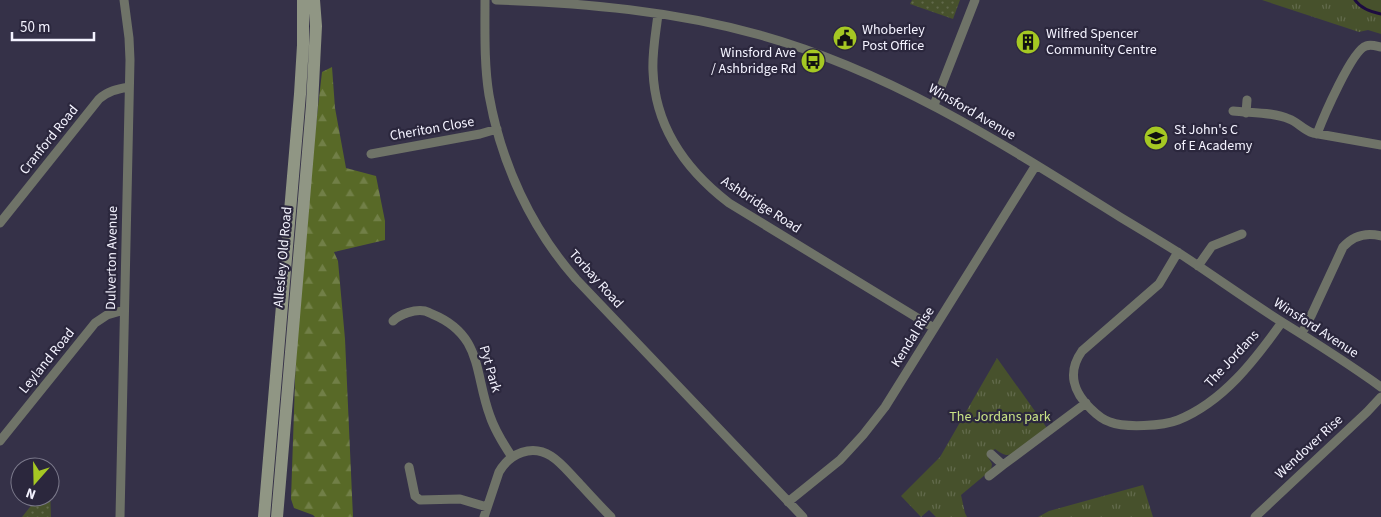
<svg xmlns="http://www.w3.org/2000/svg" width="1381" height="517" viewBox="0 0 1381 517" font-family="'Source Sans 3',sans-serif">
<defs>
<pattern id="grass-dots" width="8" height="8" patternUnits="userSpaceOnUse" patternTransform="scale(1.25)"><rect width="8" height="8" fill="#47512c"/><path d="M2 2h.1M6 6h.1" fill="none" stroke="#626a4c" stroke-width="1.8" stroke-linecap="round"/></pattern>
<pattern id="forest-firs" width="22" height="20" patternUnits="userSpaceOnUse" patternTransform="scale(1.25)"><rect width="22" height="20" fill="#586927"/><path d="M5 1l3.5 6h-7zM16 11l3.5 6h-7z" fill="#717f47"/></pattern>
<pattern id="park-tufts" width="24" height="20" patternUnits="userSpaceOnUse" patternTransform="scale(1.25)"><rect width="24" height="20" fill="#47512c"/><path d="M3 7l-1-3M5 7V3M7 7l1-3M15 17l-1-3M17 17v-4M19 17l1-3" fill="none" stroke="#626a4c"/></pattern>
</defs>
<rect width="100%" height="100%" fill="#353148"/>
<!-- grass -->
<path fill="url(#grass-dots)" d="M912,0H960L953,19L910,4Z
M50,486L51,517H22L38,497H50Z"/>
<!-- forest -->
<path fill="url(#forest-firs)" d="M332,67L335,108L346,168L376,176L385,221V240L334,252L338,261L345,339L353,517H315L313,515L294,508L291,499L296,352L311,168L322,72Z"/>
<!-- park -->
<path fill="url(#park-tufts)" d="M1262,0H1381V34L1368,30L1359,32Z
M997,358L1047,428C1038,435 1017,456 1006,455C1002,454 998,451 995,449L987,455L992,464L991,470L961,495L965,513L967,517H936L929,510L921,517L901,496L940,457Z
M1143,485L1153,517H1038L1049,511Z"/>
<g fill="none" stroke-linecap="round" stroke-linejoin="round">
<!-- stream -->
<path stroke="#1d0c40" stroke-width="3" d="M1355,0C1361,9 1371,12 1381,14"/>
<!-- street -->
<path stroke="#6f7368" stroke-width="9" d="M485,0C485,32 484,64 489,95C501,163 531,228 576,279L803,517
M496,0C585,3 674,11 760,35C892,72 1005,145 1120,217C1140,229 1160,241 1179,253C1214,276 1247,300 1282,322C1316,343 1349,364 1381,387
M658,14C656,32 652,52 653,71C655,127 686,170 729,203L934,328
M934,105L975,0
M1233,111C1250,113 1274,112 1289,119C1298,122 1303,130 1313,133L1381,145
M1246,113L1247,100
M1317,134C1323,118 1352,50 1366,46C1371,44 1376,46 1381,47
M371,154L480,134L497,129
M0,223L99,99C108,91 117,89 129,87
M1178,252L1159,284L1082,351C1067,372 1073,392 1091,409C1096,414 1103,420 1110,422C1125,428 1163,426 1178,420C1223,402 1255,360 1282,322
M1198,266L1212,246L1242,234
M393,321C400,314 415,309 425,311C428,312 430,313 432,314C483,335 474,373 490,416C495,431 504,445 512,457
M1302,333L1311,316L1343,247C1353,236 1366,232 1381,236
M0,441L95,323L107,315L124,310
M991,454L1003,465L1086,403
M409,467L415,496L420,500L460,499L487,507
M989,476L1003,465
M788,502L840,460L863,435L885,407L1036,165
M120,517L130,60L129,38L124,0
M484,517L499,472C510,453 532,444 551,456C562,463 570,474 579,483C590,495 600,506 611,517
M1255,517L1367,412L1381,397"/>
<!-- secondary -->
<path stroke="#909684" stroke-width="12" d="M264,517L300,94L303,45V0
M277,517L312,105L316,26L314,0"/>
</g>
<!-- icons -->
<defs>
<symbol id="civic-disc" viewBox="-11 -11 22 22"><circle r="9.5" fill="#a5c823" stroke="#2b273d"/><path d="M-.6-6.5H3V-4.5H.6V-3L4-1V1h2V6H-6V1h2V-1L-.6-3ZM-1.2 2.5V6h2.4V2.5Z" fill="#111"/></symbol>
<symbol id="building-disc" viewBox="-11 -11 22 22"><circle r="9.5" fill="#a5c823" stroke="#2b273d"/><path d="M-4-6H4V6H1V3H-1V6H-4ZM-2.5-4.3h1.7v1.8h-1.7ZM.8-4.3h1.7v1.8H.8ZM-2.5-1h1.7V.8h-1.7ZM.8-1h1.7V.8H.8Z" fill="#111"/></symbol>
<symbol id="bus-disc" viewBox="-11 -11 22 22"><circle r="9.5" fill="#a5c823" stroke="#2b273d"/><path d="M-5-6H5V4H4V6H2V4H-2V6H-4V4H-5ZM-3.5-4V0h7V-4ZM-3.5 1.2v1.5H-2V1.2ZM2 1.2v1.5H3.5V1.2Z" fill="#111"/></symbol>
<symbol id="school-disc" viewBox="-11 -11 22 22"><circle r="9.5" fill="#a5c823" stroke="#2b273d"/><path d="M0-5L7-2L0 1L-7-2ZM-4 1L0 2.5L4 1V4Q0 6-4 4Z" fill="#111"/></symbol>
</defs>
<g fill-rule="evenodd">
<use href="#civic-disc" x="831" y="24" width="28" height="28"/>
<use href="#building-disc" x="1014" y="28" width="28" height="28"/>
<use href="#bus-disc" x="799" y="47" width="28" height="28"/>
<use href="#school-disc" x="1142" y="124" width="28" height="28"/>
</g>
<g text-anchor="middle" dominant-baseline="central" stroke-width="4.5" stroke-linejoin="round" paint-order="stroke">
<!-- poi labels -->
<g font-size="14" fill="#f4f3ff" stroke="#2b273d" text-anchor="start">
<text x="862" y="30">Whoberley<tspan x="862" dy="16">Post Office</tspan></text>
<text x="1046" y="34">Wilfred Spencer<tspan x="1046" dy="16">Community Centre</tspan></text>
<text x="796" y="53" text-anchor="end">Winsford Ave<tspan x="796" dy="16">/ Ashbridge Rd</tspan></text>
<text x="1174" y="130">St John's C<tspan x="1174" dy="16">of E Academy</tspan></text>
</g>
<!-- street labels -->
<g font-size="14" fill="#f4f3ff" stroke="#2b273d">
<text transform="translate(972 112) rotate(30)">Winsford Avenue</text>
<text transform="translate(432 129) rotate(-10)">Cheriton Close</text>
<text transform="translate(49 140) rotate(-51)">Cranford Road</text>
<text transform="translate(761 205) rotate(33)">Ashbridge Road</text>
<text transform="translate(283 257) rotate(-85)">Allesley Old Road</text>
<text transform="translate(112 258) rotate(-89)">Dulverton Avenue</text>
<text transform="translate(596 279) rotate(48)">Torbay Road</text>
<text transform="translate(1316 328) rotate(33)">Winsford Avenue</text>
<text transform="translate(913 337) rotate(-58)">Kendal Rise</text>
<text transform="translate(1232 359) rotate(-47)">The Jordans</text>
<text transform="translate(47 361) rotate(-51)">Leyland Road</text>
<text transform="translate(490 369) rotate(74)">Pyt Park</text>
<text transform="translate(1309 447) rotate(-43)">Wendover Rise</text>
</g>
<!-- park labels -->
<g font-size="14" fill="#c9e386" stroke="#2b273d">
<text x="1000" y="417">The Jordans park</text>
</g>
</g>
<!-- north arrow -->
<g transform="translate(35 482) rotate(200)"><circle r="24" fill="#2b273d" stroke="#7b798b"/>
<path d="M0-4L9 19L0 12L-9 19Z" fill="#a5c823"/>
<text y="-8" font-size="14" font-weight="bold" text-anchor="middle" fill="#f4f3ff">N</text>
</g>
<!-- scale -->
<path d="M12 32v8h82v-8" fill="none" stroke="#f4f3ff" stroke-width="2.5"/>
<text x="20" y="32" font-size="15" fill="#f4f3ff" stroke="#2b273d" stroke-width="4" paint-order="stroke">50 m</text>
</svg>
